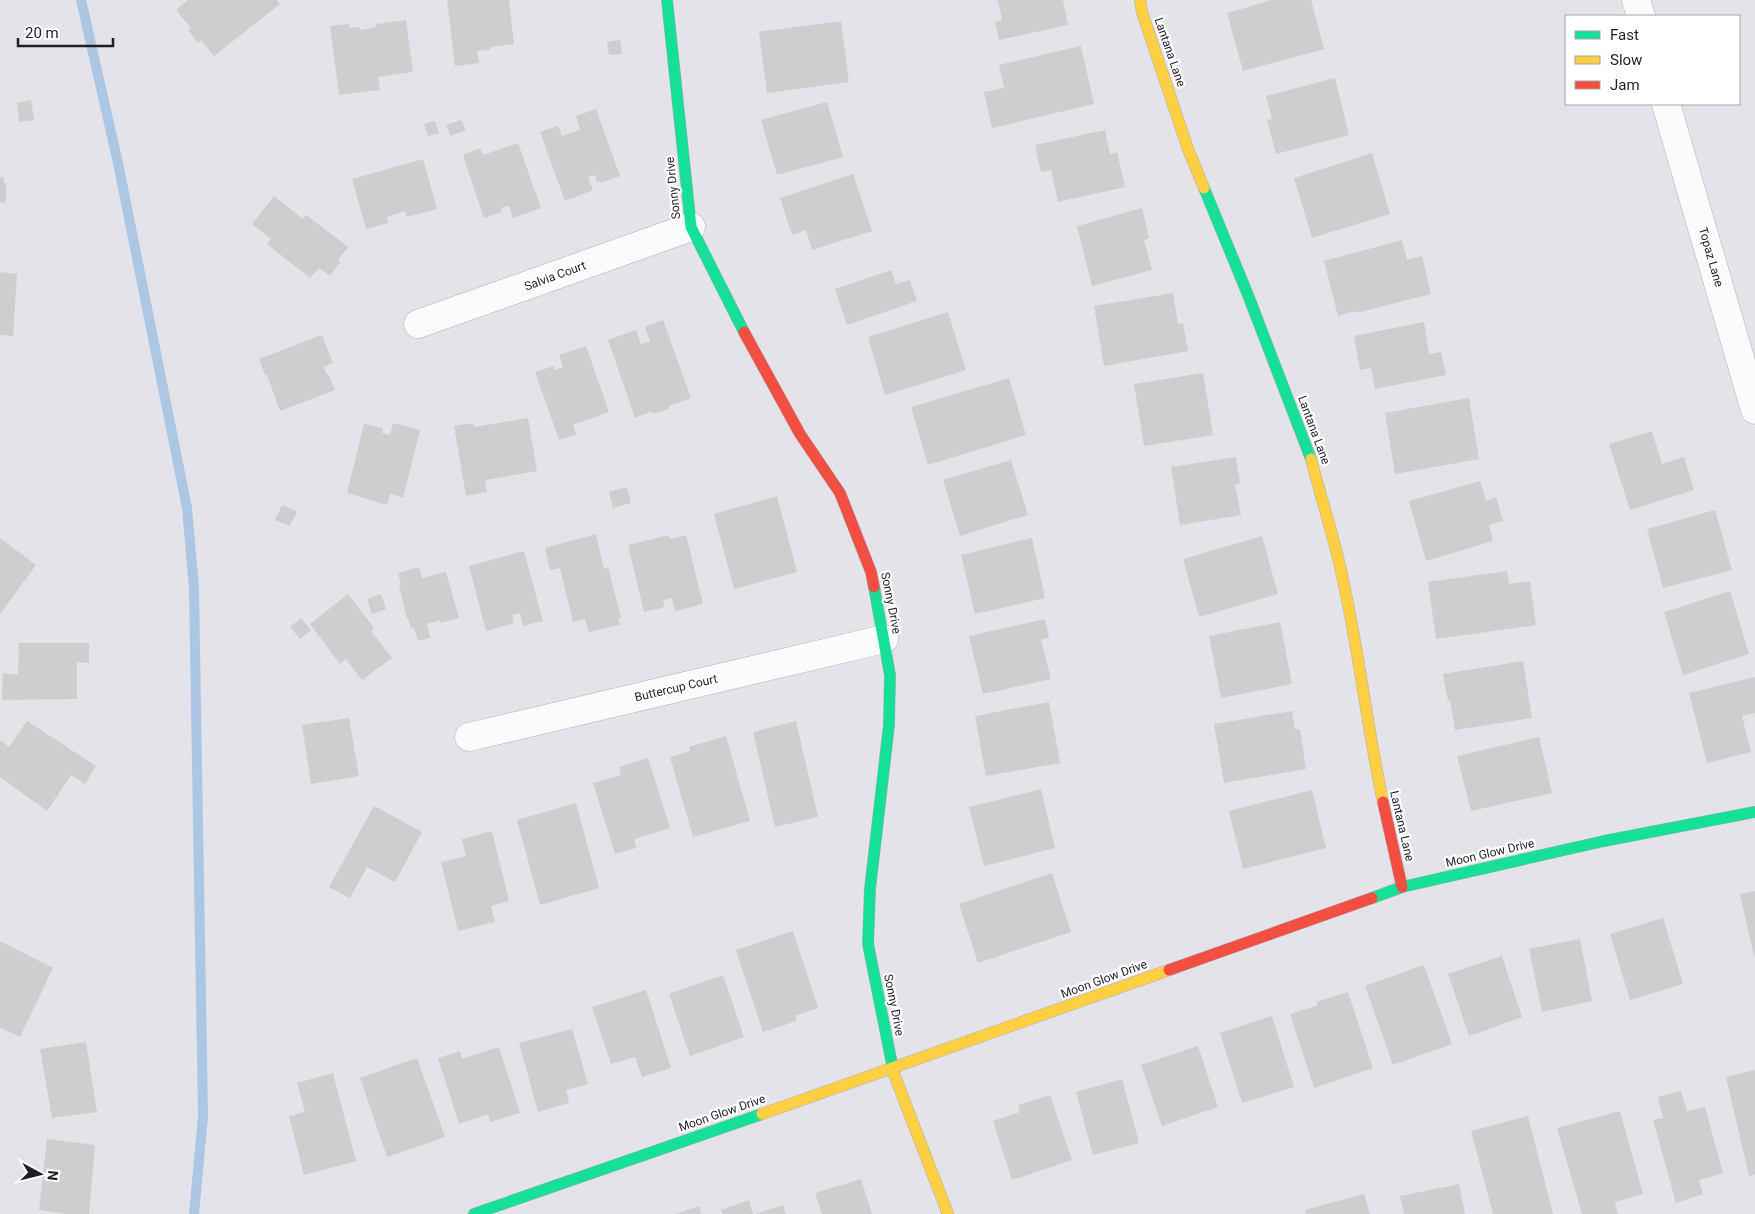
<svg xmlns="http://www.w3.org/2000/svg" width="1755" height="1214" viewBox="0 0 1755 1214" font-family="Roboto,sans-serif">
<rect width="100%" height="100%" fill="#e4e3e9"/>
<g fill="none" stroke-linecap="round" stroke-linejoin="round">
<!-- stream -->
<path stroke="#abc7e4" stroke-width="10" d="M81,0L118,163L187,508L194,588L203,1116L194,1214"/>
</g>
<!-- building -->
<path fill="#d0cdcf" d="M188,0H277L280,4L214,56L201,40L198,43L188,30L191,28L176,10Z
M447,0H509L514,44L490,47V50L477,51L479,63L455,66Z
M998,0H1063L1068,25L999,40L995,22L1002,20Z
M1272,0H1311L1324,49L1243,71L1227,13Z
M406,20L413,72L378,77L380,90L339,95L330,26L349,24V28L360,27V30L376,27V24Z
M841,21L849,82L767,93L759,32Z
M620,40L622,54L609,55L607,42Z
M1081,46L1094,104L992,128L984,92L1004,88L999,65Z
M1335,78L1349,135L1276,154L1267,120L1272,119L1266,96Z
M31,100L34,120L19,122L17,103Z
M827,102L843,157L777,175L761,120Z
M596,109L620,176L600,183V181L597,182L595,175L588,177L593,190L565,201L540,132L558,126L562,136L580,130L576,116Z
M461,120L466,130L451,136L446,125Z
M435,121L439,133L428,136L424,124Z
M1105,130L1110,154L1117,152L1125,187L1058,202L1051,170L1041,172L1035,145Z
M518,143L541,208L513,218L509,206L501,208L502,212L484,218L463,155L480,148L483,155Z
M1372,153L1390,214L1312,238L1294,178Z
M423,159L437,209L407,217L405,211L387,217L388,223L366,229L352,179Z
M853,174L872,231L812,250L806,230L792,235L780,198Z
M0,177H4V183H6V202L0,203Z
M274,196L303,219L306,215L348,247L338,260L340,262L330,276L319,268L310,278L267,244L271,239L252,224Z
M1142,208L1149,238L1144,240L1152,270L1092,286L1077,226Z
M1402,240L1407,260L1422,256L1431,294L1356,313L1355,311L1338,316L1324,261Z
M891,270L896,284L910,280L917,301L847,325L835,289Z
M0,272L17,274L13,336L0,335Z
M1173,293L1178,324L1183,323L1188,351L1104,366L1094,306Z
M948,312L966,370L885,395L868,337Z
M663,320L691,398L669,406V409L653,414L652,411L635,418L608,340L636,330L641,344L650,341L645,327Z
M1424,322L1429,354L1441,352L1446,375L1375,389L1371,368L1360,370L1354,336Z
M322,335L333,363L324,367L326,374L328,373L335,390L280,411L267,375H265L259,359Z
M586,346L609,412L573,425L576,435L559,440L535,372L554,366L555,370L563,367L559,355Z
M1203,373L1213,435L1144,446L1134,384Z
M1009,378L1026,435L928,465L911,407Z
M1469,398L1479,459L1395,474L1385,413Z
M528,418L537,471L485,480L487,492L466,496L454,426L473,423L474,427Z
M393,423L420,430L403,498L390,494L387,505L347,493L364,424L383,428L382,433L390,435Z
M1652,431L1662,464L1684,457L1694,490L1630,510L1609,444Z
M1236,457L1240,484L1235,485L1241,515L1180,525L1171,467Z
M1011,460L1028,515L960,536L943,480Z
M1480,481L1486,501L1496,497L1503,521L1489,525L1493,541L1426,561L1409,501Z
M627,487L631,503L613,508L609,492Z
M777,496L797,572L734,589L714,514Z
M282,505L297,511L290,526L275,520Z
M1715,510L1732,570L1663,588L1647,529Z
M596,534L604,569L608,567L621,618H618L620,625L589,632L585,619L573,622L560,568L550,570L545,548Z
M669,535L670,539L686,535L703,604L675,611L672,598L663,600L665,607L644,612L628,545Z
M1262,536L1278,594L1199,617L1183,559Z
M0,538L36,565L0,614Z
M1032,538L1045,598L975,614L961,555Z
M524,551L543,621L523,626L520,613L512,615L514,623L486,631L469,566Z
M419,567L422,578L446,572L459,618L440,623V620L427,624L430,638L418,641L414,628L411,629L408,618L407,619L399,585L401,584L398,573Z
M1507,571L1509,584L1530,581L1536,625L1436,639L1428,582Z
M1730,591L1749,654L1683,675L1664,612Z
M348,594L374,628L371,631L392,658L362,680L346,659L340,664L310,624Z
M381,594L386,609L372,614L367,599Z
M301,618L311,630L300,639L290,627Z
M1045,619L1049,638L1041,639L1051,679L983,694L969,636Z
M1280,622L1292,684L1221,698L1209,636Z
M19,643H89V663L77,662V699L2,700L3,673L18,675Z
M1523,661L1532,718L1455,730L1450,700L1448,701L1443,674Z
M1755,677V713L1742,716L1751,752L1707,763L1689,693Z
M1049,702L1060,763L986,776L975,716Z
M1292,711L1295,729H1300L1306,769L1224,783L1214,724Z
M349,718L359,776L311,784L302,725Z
M27,721L96,766L85,784L71,775L47,811L0,777V742L1,740L9,747Z
M796,721L818,817L775,827L753,732Z
M726,736L750,821L693,837L670,757L690,751L689,747Z
M1539,737L1552,793L1471,811L1457,756Z
M648,758L670,828L634,839L636,848L615,854L593,783L621,775L619,767Z
M1041,789L1055,848L984,866L969,807Z
M1312,790L1326,848L1243,869L1229,811Z
M576,803L599,888L540,905L517,820Z
M374,806L422,832L395,882L367,867L350,898L329,887Z
M492,831L509,901L491,906L495,922L458,931L441,862L466,856L462,839Z
M1052,873L1071,932L978,963L959,904Z
M1755,891V956H1754L1740,894Z
M1663,918L1683,984L1630,1000L1610,934Z
M793,931L818,1008L795,1016L797,1021L763,1032L736,950Z
M1580,939L1592,1001L1542,1012L1529,949Z
M0,941L53,968L20,1037L0,1028Z
M1502,956L1522,1017L1469,1036L1448,974Z
M1424,965L1452,1044L1393,1065L1365,986Z
M723,975L744,1037L690,1056L669,994Z
M646,990L671,1068L642,1077L635,1057L611,1064L592,1007Z
M1348,992L1373,1068L1314,1088L1290,1014L1318,1005L1316,1002Z
M1272,1016L1294,1087L1242,1103L1220,1033Z
M572,1029L588,1084L566,1090L569,1103L538,1112L519,1043Z
M86,1042L97,1112L52,1118L40,1049Z
M1198,1046L1218,1107L1162,1126L1141,1065Z
M499,1047L520,1113L490,1122L488,1114L459,1124L438,1058L460,1051L462,1059Z
M417,1058L445,1137L387,1157L360,1078Z
M1755,1070V1174L1749,1176L1726,1077Z
M333,1073L356,1161L304,1175L289,1116L305,1112L297,1083Z
M1122,1079L1139,1143L1093,1155L1076,1092Z
M1681,1091L1687,1111L1705,1107L1723,1173L1699,1180L1703,1194L1676,1203L1653,1120L1663,1118L1658,1097Z
M1050,1095L1072,1160L1012,1180L993,1121L1020,1112L1018,1105Z
M1620,1111L1643,1194L1615,1202L1618,1214H1582L1557,1128Z
M1528,1116L1553,1214H1493L1471,1131Z
M47,1139L95,1145L89,1214H68L39,1210Z
M861,1179L872,1214H822L815,1193Z
M1459,1184L1465,1214H1404L1400,1196Z
M1364,1194L1370,1214H1306L1305,1210Z
M749,1200L753,1214H723L721,1210Z
M783,1205L786,1214H755Z
M699,1206L701,1214H676Z"/>
<g fill="none" stroke-linecap="round" stroke-linejoin="round">
<defs>
<path id="street" d="M1636,0L1641,16
M1666,104L1755,410
M418,324L691,227
M469,737L884,639"/>
<path id="fast" d="M667,0L691,227L744,332
M1204,188L1248,295L1311,459
M874,587L890,675L889,725L870,889L868,944L894,1074
M1372,898L1402,887L1604,841L1755,812
M474,1214L762,1114"/>
<path id="slow" d="M1140,0L1142,12L1188,149L1204,188
M1311,459C1320,494 1331,528 1339,562C1358,641 1366,722 1383,802
M894,1074L948,1214
M762,1114L1169,970"/>
<path id="jam" d="M744,332L800,434L840,493L871,572L874,587
M1383,802L1402,887
M1169,970L1372,898"/>
</defs>
<!-- street casing -->
<use href="#street" stroke="#afaeb3" stroke-width="29"/>
<!-- fast casing -->
<use href="#fast" stroke="#afaeb3" stroke-width="12"/>
<!-- slow casing -->
<use href="#slow" stroke="#afaeb3" stroke-width="12"/>
<!-- jam casing -->
<use href="#jam" stroke="#afaeb3" stroke-width="12"/>
<!-- street -->
<use href="#street" stroke="#fbfbfc" stroke-width="28"/>
<!-- fast -->
<use href="#fast" stroke="#16e098" stroke-width="11"/>
<!-- slow -->
<use href="#slow" stroke="#ffcf43" stroke-width="11"/>
<!-- jam -->
<use href="#jam" stroke="#f24e42" stroke-width="11"/>
</g>
<g text-anchor="middle" dominant-baseline="central" stroke-width="4.5" stroke-linejoin="round" paint-order="stroke">
<!-- street labels -->
<g font-size="12" fill="#1f1e22" stroke="#fff">
<text transform="translate(1170 52) rotate(71)">Lantana Lane</text>
<text transform="translate(673 188) rotate(-96)">Sonny Drive</text>
<text transform="translate(1711 257) rotate(74)">Topaz Lane</text>
<text transform="translate(555 276) rotate(-20)">Salvia Court</text>
<text transform="translate(1314 430) rotate(70)">Lantana Lane</text>
<text transform="translate(891 603) rotate(79)">Sonny Drive</text>
<text transform="translate(676 688) rotate(-13)">Buttercup Court</text>
<text transform="translate(1402 826) rotate(77)">Lantana Lane</text>
<text transform="translate(1490 853) rotate(-13)">Moon Glow Drive</text>
<text transform="translate(1104 979) rotate(-20)">Moon Glow Drive</text>
<text transform="translate(894 1005) rotate(79)">Sonny Drive</text>
<text transform="translate(722 1113) rotate(-19)">Moon Glow Drive</text>
</g>
</g>
<!-- legend -->
<rect x="1565" y="15" width="175" height="90" fill="#ffffff" stroke="#a5a5a7"/>
<rect x="1575" y="31" width="25" height="8" fill="#16e098" stroke="#a5a5a7"/>
<text x="1610" y="40" font-size="15" fill="#1f1e22">Fast</text>
<rect x="1575" y="56" width="25" height="8" fill="#ffcf43" stroke="#a5a5a7"/>
<text x="1610" y="65" font-size="15" fill="#1f1e22">Slow</text>
<rect x="1575" y="81" width="25" height="8" fill="#f24e42" stroke="#a5a5a7"/>
<text x="1610" y="90" font-size="15" fill="#1f1e22">Jam</text>
<!-- north arrow -->
<g transform="translate(40 1174) rotate(97)" stroke="#ffffff" stroke-width="4" paint-order="stroke">
<path d="M0-4L9 19L0 12L-9 19Z" fill="#1f1e22"/>
<text y="-8" font-size="14" font-weight="bold" text-anchor="middle" fill="#1f1e22">N</text>
</g>
<!-- scale -->
<path d="M18 38v8h95v-8" fill="none" stroke="#1f1e22" stroke-width="2.5"/>
<text x="25" y="38" font-size="15" fill="#1f1e22" stroke="#ffffff" stroke-width="4" paint-order="stroke">20 m</text>
</svg>
